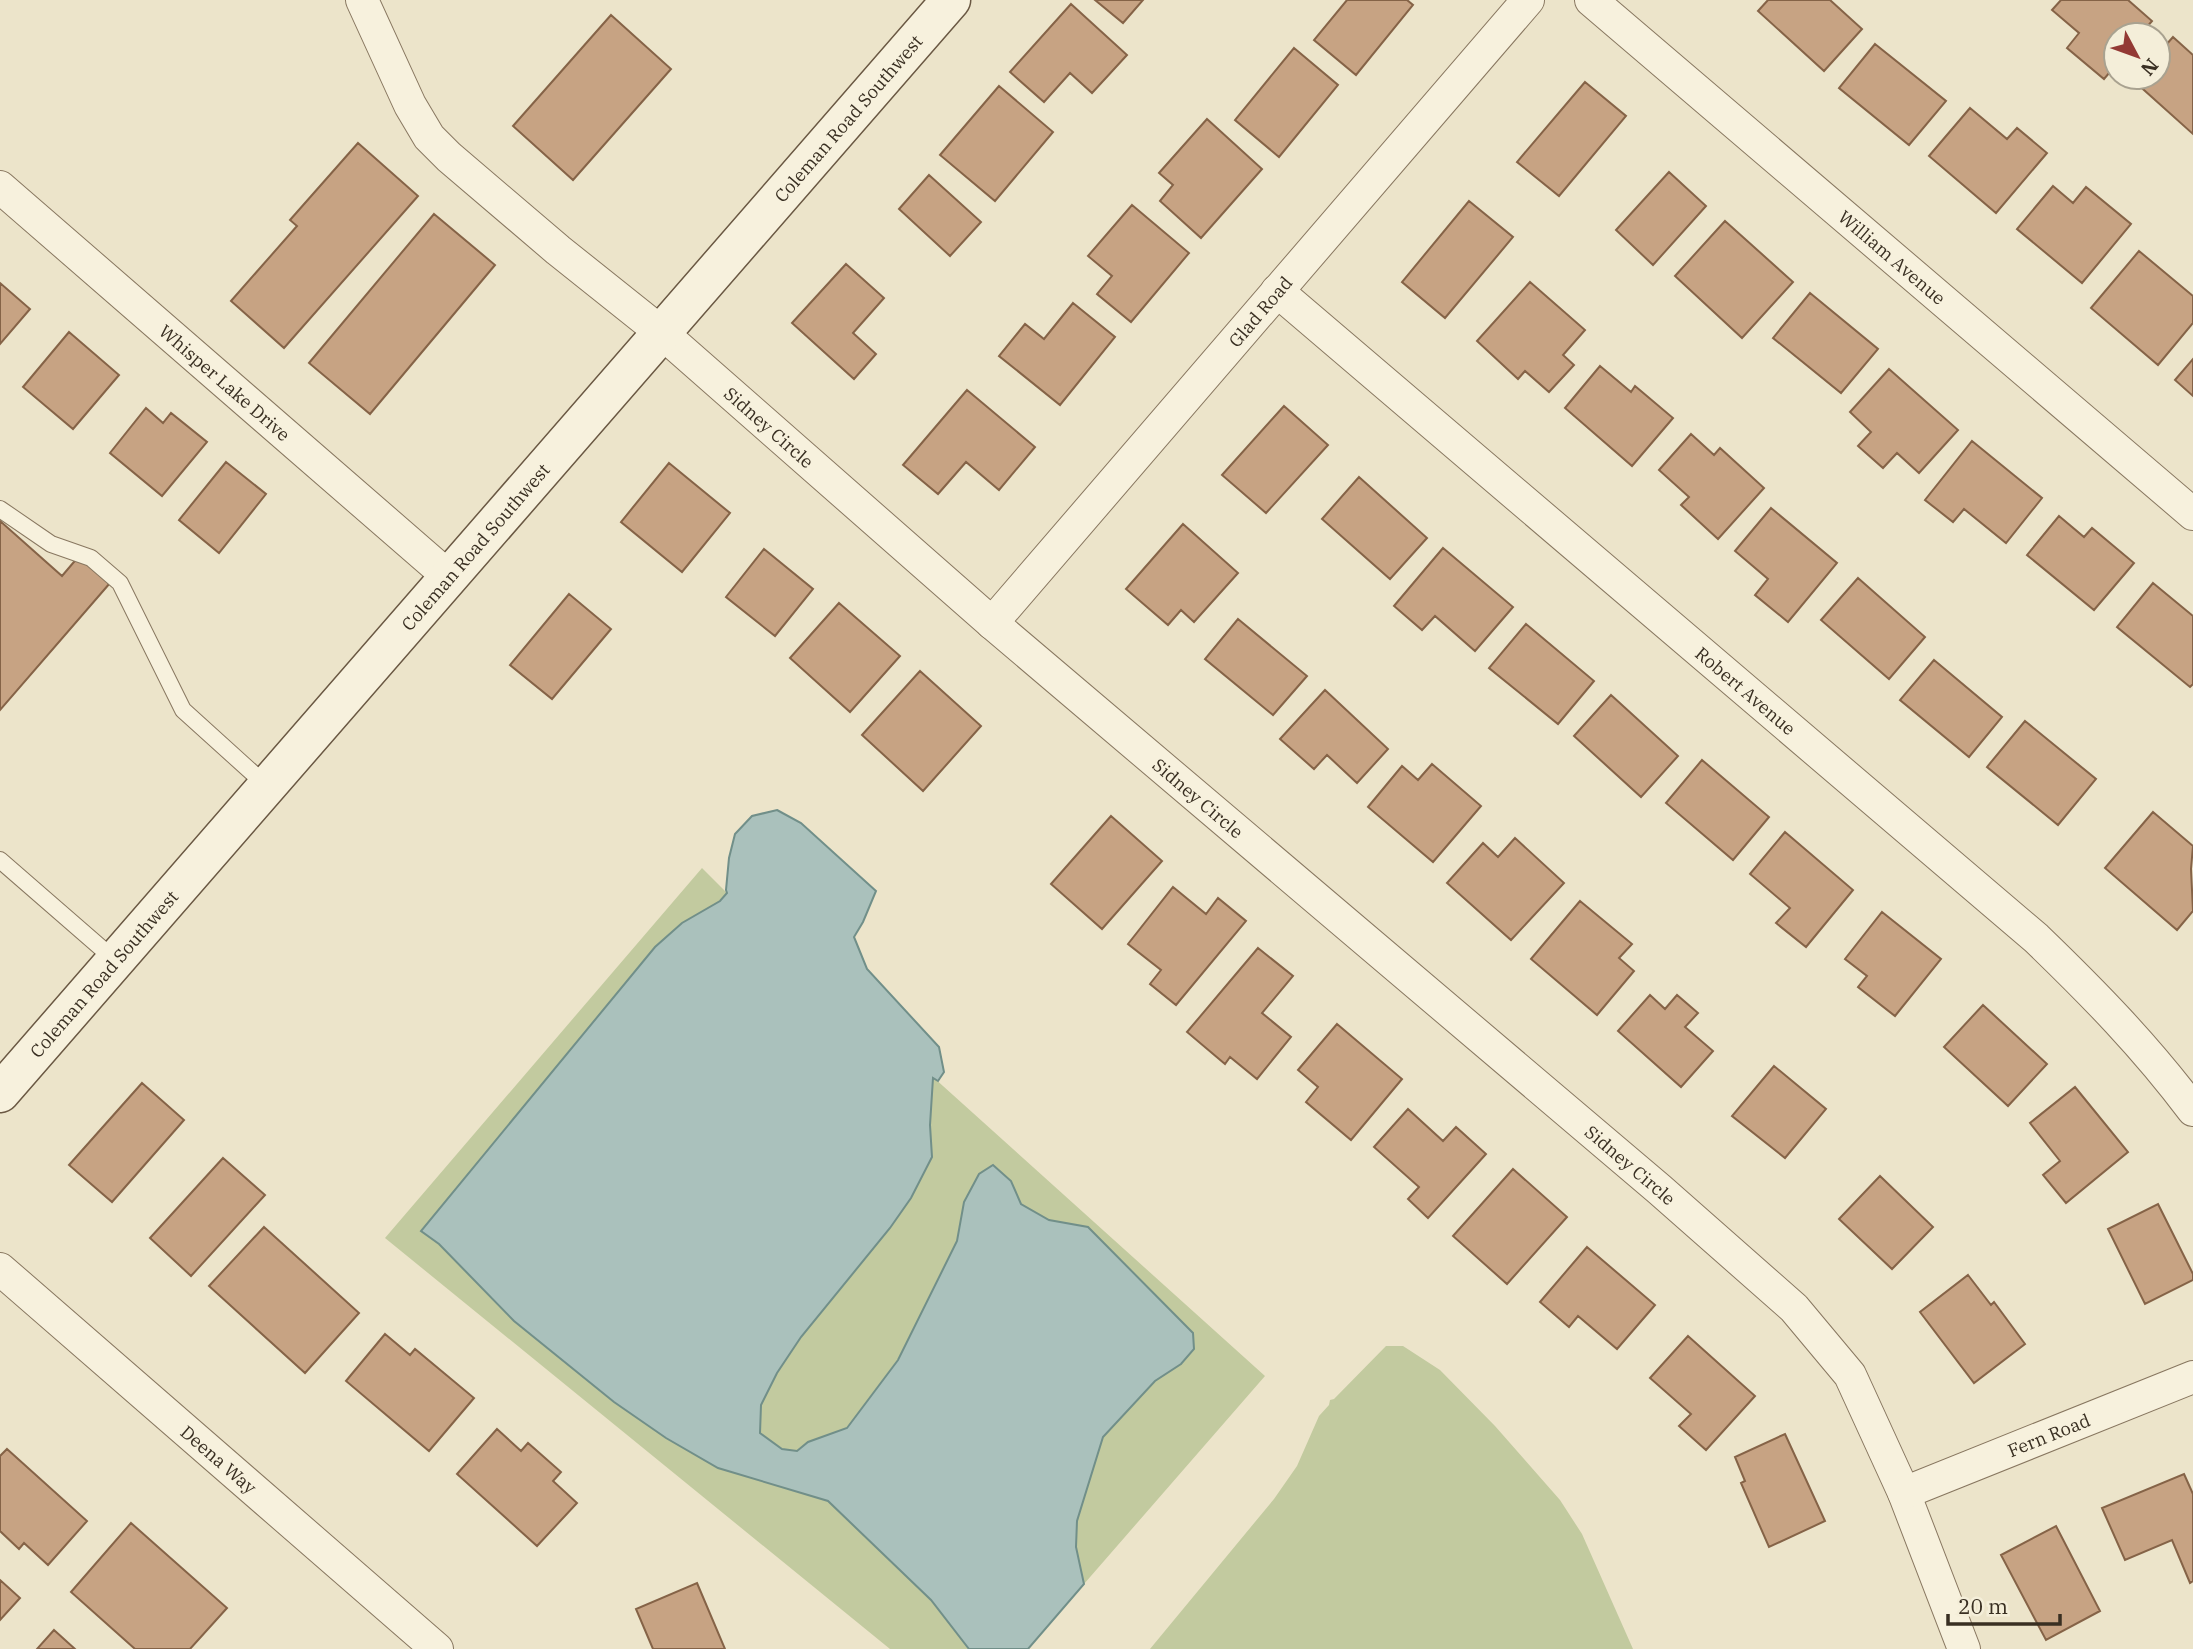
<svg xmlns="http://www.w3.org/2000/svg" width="2193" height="1649" viewBox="0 0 2193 1649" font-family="'IBM Plex Serif',serif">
<rect width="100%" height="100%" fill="#ece4ca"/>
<!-- green -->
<path fill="#c2ca9f" d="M702,868L727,893L720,901L682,923L655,947L421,1231L439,1244L514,1321L666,1438L718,1468L828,1501L931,1600L969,1649H890L385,1238Z
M933,1077L1265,1376L1084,1584L1076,1547L1077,1521L1103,1436L1155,1381L1181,1364L1194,1349L1146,1286L1088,1227L1049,1220L1021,1204L1011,1181L964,1202L957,1241L898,1359L847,1428L808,1442L797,1451L782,1449L760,1433L761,1405L777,1373L801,1337L890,1228L911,1198L932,1157L930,1125Z
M1386,1346H1403L1440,1370L1495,1426L1560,1500L1582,1534L1633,1649H1150L1274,1499L1297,1466L1319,1416L1329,1405L1330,1400L1334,1399Z"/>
<!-- water -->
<path fill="#aac1bc" stroke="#718f89" stroke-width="2" d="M777,810L801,823L876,891L863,922L854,937L867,969L939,1047L944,1072L938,1081L933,1078L930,1125L932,1157L911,1198L890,1228L801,1337L777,1373L761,1405L760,1433L782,1449L797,1451L808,1442L847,1428L898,1360L957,1241L964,1202L979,1174L993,1165L1011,1181L1021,1204L1049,1220L1088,1227L1193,1333L1194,1349L1181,1364L1155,1381L1103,1437L1077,1521L1076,1547L1084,1584L1028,1649H969L931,1600L828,1501L718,1468L666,1438L614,1402L514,1321L439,1244L421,1231L655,947L682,923L720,901L727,893L726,890L729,858L735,834L752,816Z"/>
<!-- building -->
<path fill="#c7a383" stroke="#856347" stroke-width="2" d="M1095,0H1143L1123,23Z
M1347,0H1407L1413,5L1356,75L1314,40Z
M1768,0H1830L1862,29L1824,71L1758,11Z
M2061,0H2128L2152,21L2140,35H2116V65L2104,79L2067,48L2079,33L2052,10Z
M1071,4L1127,55L1092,93L1070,73L1044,102L1010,72Z
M611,15L671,69L573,180L513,126Z
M2173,37L2193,55V134L2134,81L2137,77H2158V54Z
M1875,44L1946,101L1909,145L1839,88Z
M1294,48L1338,85L1279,157L1235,120Z
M1585,82L1626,116L1559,196L1517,162Z
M999,86L1053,132L995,201L940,155Z
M1970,108L2007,139L2017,128L2047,153L1996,213L1929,156Z
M1207,119L1262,169L1201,238L1160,201L1173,185L1159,173Z
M358,143L418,196L284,348L231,301L297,226L290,220Z
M1669,172L1706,206L1653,265L1616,230Z
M929,175L981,222L950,256L899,209Z
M2053,186L2073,203L2086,187L2131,224L2082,283L2017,229Z
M1469,201L1513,237L1445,318L1402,282Z
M1132,205L1189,253L1131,322L1097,294L1112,276L1088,256Z
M434,214L495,265L370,414L309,363Z
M1725,221L1793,282L1742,338L1675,276Z
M2139,251L2193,296V323L2158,365L2091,308Z
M846,264L884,298L853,333L876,354L854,379L792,323Z
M1530,282L1585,330L1563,355L1574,365L1549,392L1525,371L1518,379L1477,341Z
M0,283L30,309L0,344Z
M1810,293L1878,349L1841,393L1773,338Z
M1073,303L1115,337L1060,405L999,356L1025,324L1044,339Z
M69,332L119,375L73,429L23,387Z
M2193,359V396L2175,380Z
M1600,366L1631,392L1635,386L1673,418L1632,466L1565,408Z
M1889,369L1958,430L1919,473L1897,453L1883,468L1858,446L1871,432L1850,412Z
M967,390L1035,447L999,490L966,462L938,494L903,465Z
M1284,406L1328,445L1266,513L1222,475Z
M146,408L163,423L171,413L207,442L162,496L110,453Z
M1691,434L1714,455L1720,448L1764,488L1718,539L1681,505L1689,497L1659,470Z
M1972,441L2042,498L2006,543L1964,509L1953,522L1925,500Z
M226,462L266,494L219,553L179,520Z
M669,463L730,513L682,572L621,522Z
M1359,477L1427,538L1390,579L1322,519Z
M1771,508L1837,563L1788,622L1755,595L1768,579L1735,551Z
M2059,516L2084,537L2092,528L2134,563L2094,610L2027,555Z
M0,521L62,576L79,556L110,583L0,710Z
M1183,524L1238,573L1194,622L1181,610L1168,625L1126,589Z
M1443,548L1513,607L1475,651L1435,616L1422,630L1394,606Z
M764,549L813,589L775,636L726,597Z
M1858,578L1925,637L1889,679L1821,620Z
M2153,583L2193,616V684L2190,687L2117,627Z
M569,594L611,629L552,699L510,665Z
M839,603L900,656L850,712L790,658Z
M1238,619L1307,676L1273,715L1205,659Z
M1526,624L1594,681L1558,724L1489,668Z
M1934,660L2002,717L1969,757L1900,700Z
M920,671L981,726L923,791L862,735Z
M1325,690L1388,749L1357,783L1327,755L1314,769L1280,739Z
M1611,695L1678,756L1641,797L1574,736Z
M2025,721L2096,779L2058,825L1987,767Z
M1702,760L1769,817L1733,860L1666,803Z
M1432,764L1481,806L1433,862L1368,807L1402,766L1418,780Z
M2153,812L2193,846L2191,869L2193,911L2177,930L2105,868Z
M1111,816L1162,861L1102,929L1051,884Z
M1785,832L1853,890L1806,947L1776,923L1790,908L1750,874Z
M1515,838L1564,883L1511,940L1447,883L1483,843L1498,857Z
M1173,887L1206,914L1218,898L1246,921L1176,1005L1150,984L1161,970L1128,944Z
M1580,901L1632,944L1619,958L1634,971L1597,1015L1531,959Z
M1882,912L1941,959L1895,1016L1858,987L1867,976L1845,959Z
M1258,948L1293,976L1262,1013L1291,1037L1257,1079L1230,1057L1225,1064L1187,1032Z
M1650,995L1665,1009L1677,995L1698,1013L1685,1027L1713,1051L1681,1087L1618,1031Z
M1983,1005L2047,1064L2008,1106L1944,1047Z
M1337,1024L1402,1079L1351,1140L1306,1102L1318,1087L1298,1070Z
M1774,1066L1826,1109L1785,1158L1732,1116Z
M142,1083L184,1120L112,1202L69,1165Z
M2075,1087L2128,1152L2066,1203L2043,1175L2060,1161L2030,1123Z
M1408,1109L1443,1141L1456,1127L1486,1154L1428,1218L1408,1199L1419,1187L1374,1147Z
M223,1158L265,1195L191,1276L150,1238Z
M1513,1169L1567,1217L1507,1284L1453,1236Z
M1880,1176L1933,1227L1892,1269L1839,1219Z
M2158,1204L2193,1274V1280L2145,1304L2108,1229Z
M264,1227L359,1313L305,1373L209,1286Z
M1587,1247L1655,1305L1617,1349L1578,1316L1569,1327L1540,1302Z
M1968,1275L1991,1305L1994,1302L2025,1344L1974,1383L1920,1312Z
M385,1334L410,1355L415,1349L474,1398L429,1451L346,1381Z
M1688,1336L1755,1396L1706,1450L1679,1426L1691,1414L1650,1378Z
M497,1429L521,1451L528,1443L561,1472L553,1481L577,1503L537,1546L457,1474Z
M1785,1434L1825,1521L1769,1547L1741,1483L1745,1481L1735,1457Z
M7,1449L87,1521L48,1565L24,1543L19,1549L0,1531V1456Z
M2184,1474L2193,1494V1581L2190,1583L2172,1540L2125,1560L2102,1508Z
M131,1523L227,1608L190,1649H135L71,1592Z
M2056,1526L2100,1611L2046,1640L2001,1555Z
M0,1580L20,1598L0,1620Z
M697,1583L725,1649H653L636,1609Z
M54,1630L75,1649H37Z"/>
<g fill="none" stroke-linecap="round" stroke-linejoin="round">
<defs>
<path id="lane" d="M0,509L51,544L91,558L120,583L183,710L267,786
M0,860L115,960"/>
<g id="street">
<path id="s1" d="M362,0L410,105L429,137L449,157L558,250L662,333L992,623L1659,1189L1794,1308L1850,1375L1904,1493L1964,1649"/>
<path id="s2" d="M1591,0L2193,514"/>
<path id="s3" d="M0,187L449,577"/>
<path id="s4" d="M1277,291L2036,938C2093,993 2145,1046 2193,1110"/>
<path id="s5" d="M992,623L1528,0"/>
<path id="s6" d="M0,1269L437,1649"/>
<path id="s7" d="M1904,1493L2193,1377"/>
</g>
<g id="secondary">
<path id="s8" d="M0,1093L951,0"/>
</g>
</defs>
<!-- lane casing -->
<use href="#lane" stroke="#887760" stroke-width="18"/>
<!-- street casing -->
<use href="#street" stroke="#887760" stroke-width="34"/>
<!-- secondary casing -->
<use href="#secondary" stroke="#6a5843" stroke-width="41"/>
<!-- lane -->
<use href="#lane" stroke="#f7f1dd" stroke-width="16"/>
<!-- street -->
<use href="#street" stroke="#f7f1dd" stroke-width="32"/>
<!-- secondary -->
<use href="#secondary" stroke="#f7f1dd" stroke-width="38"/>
</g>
<g text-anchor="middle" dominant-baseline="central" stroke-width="5" stroke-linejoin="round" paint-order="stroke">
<!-- street labels -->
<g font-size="18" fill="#392f22" stroke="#f4eed9">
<text stroke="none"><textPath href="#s8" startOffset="1292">Coleman Road Southwest</textPath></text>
<text stroke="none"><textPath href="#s2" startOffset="396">William Avenue</textPath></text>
<text stroke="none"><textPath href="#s5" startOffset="411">Glad Road</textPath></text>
<text stroke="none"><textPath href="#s3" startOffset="298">Whisper Lake Drive</textPath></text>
<text stroke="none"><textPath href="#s1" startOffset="600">Sidney Circle</textPath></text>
<text stroke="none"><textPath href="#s8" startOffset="724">Coleman Road Southwest</textPath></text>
<text stroke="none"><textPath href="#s4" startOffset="616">Robert Avenue</textPath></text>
<text stroke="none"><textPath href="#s1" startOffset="1167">Sidney Circle</textPath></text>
<text stroke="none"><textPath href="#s8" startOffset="158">Coleman Road Southwest</textPath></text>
<text stroke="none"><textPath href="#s1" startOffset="1734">Sidney Circle</textPath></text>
<text stroke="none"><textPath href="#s7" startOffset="156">Fern Road</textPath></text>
<text stroke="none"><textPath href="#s6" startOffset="290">Deena Way</textPath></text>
</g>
</g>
<!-- north arrow -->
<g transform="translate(2137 56) rotate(131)"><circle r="33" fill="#f4eed9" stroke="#a9a290" stroke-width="2"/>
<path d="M0-5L12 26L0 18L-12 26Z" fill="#933934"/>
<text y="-10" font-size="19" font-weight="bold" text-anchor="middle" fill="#392f22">N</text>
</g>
<!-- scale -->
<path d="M1948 1614v10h112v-10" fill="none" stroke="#392f22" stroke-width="3.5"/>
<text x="1958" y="1614" font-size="21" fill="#392f22" stroke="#f4eed9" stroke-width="5" paint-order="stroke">20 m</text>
</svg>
